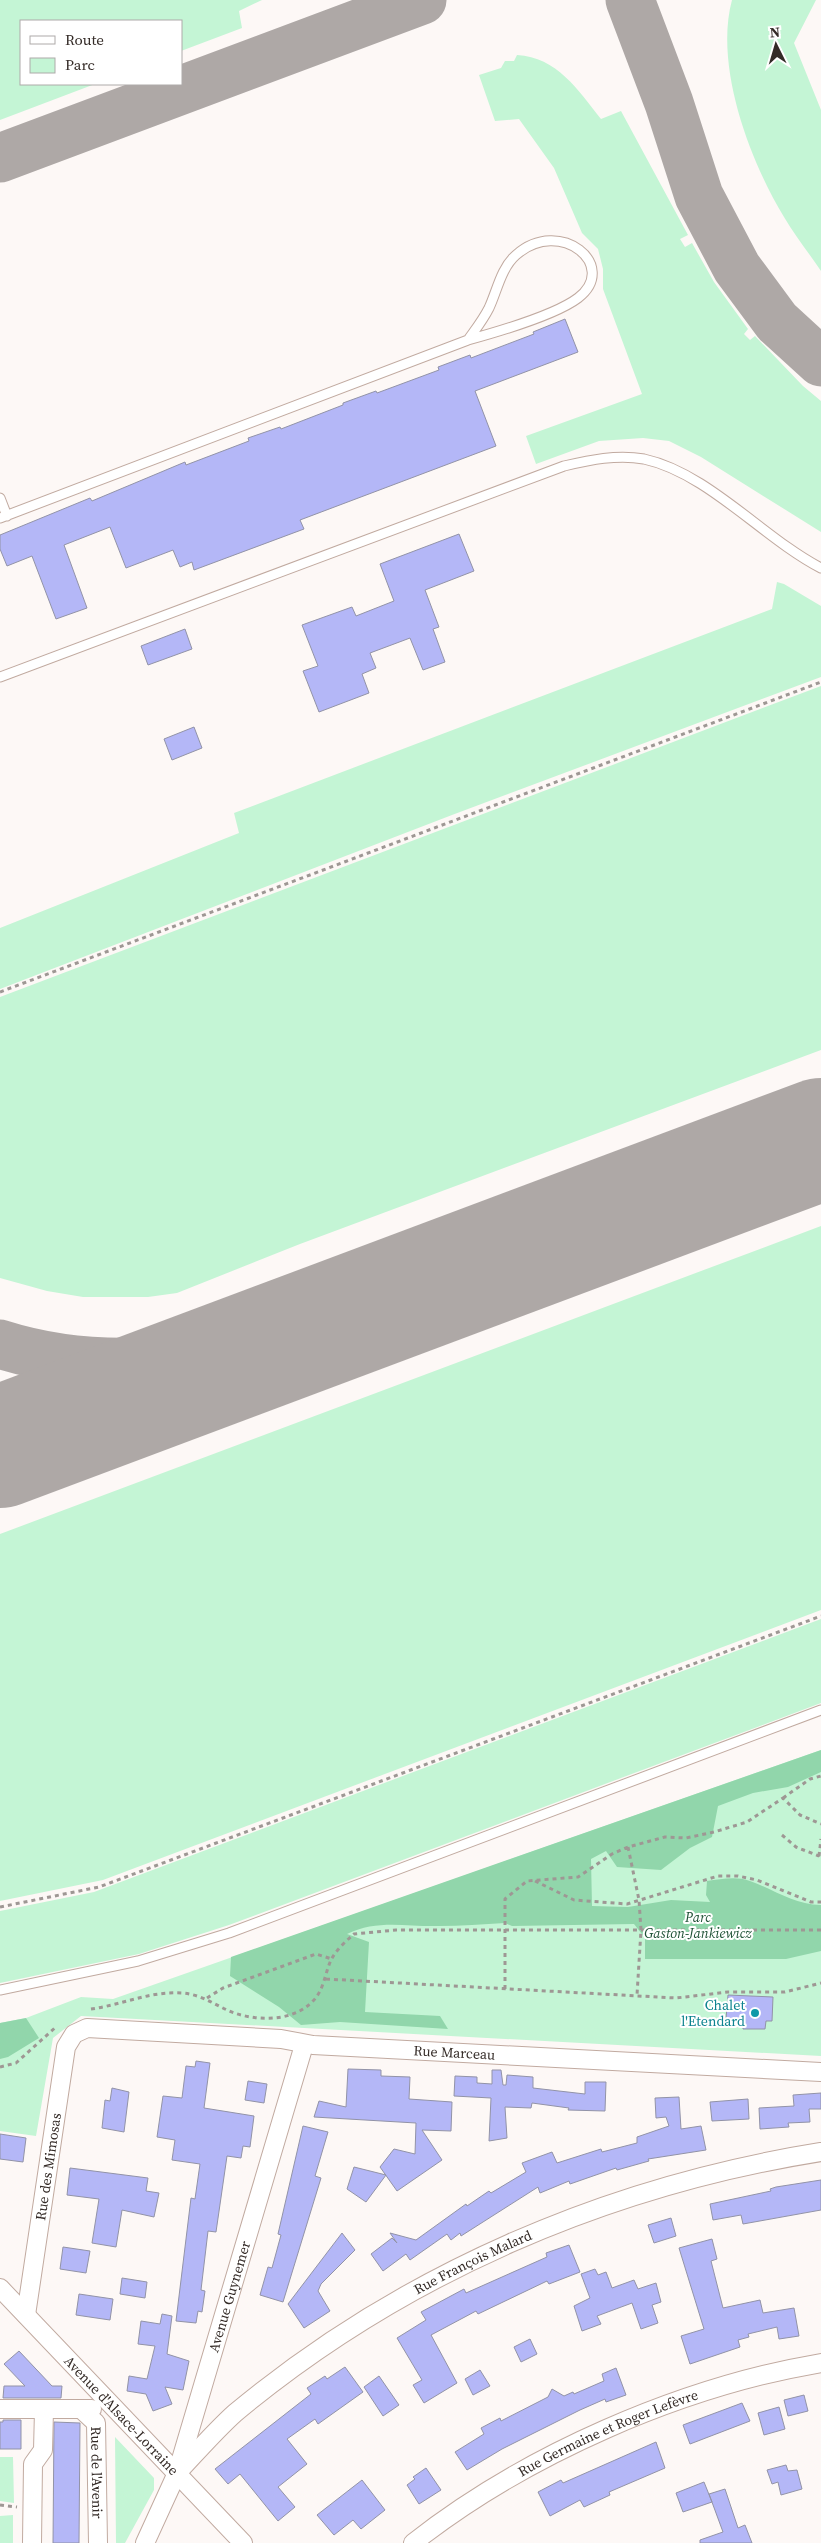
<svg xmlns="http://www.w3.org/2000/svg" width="821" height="2543" viewBox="0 0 821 2543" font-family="'Source Serif 4',serif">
<rect width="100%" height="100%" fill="#fdf8f6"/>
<!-- green -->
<path fill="#c4f5d5" d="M0,0H262L239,11L242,28L181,51V21H21V84H95L0,120Z
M732,0H816L794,43L821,110V271C809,253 795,236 784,217C750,161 714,66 732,0Z
M517,55C557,57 578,90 601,119L621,111L688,235L680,239L685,247L692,243L714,282L748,329L744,334L750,340L755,336L803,386L821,401V532L701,457L669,441L643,438L599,441L536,464L526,436L642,394L603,289V269L598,249L582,233L554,168L519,119L495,121L479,75L501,68L505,61H514Z
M777,582L784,584L821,606V677L452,815L0,989V928L239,833L234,813L772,609Z
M821,686V1050L300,1244L177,1293L148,1297H83L47,1291L0,1278V997Z
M821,1226V1610L103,1880L0,1901V1534Z
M821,1619V1703L229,1925L139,1954L0,1983V1911L94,1892Z
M821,1750V2056L81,2016L53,2038L36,2136L0,2131V2023L26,2018L81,1997L113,1999Z
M115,2437L154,2478V2490L125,2543H116Z
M0,2457H13L14,2503L0,2501Z
M13,2515V2543H0V2516Z"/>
<!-- forest -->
<path fill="#91d6ab" d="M821,1750V1772L788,1787L753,1793L718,1806L712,1837L690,1848L661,1870L617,1867L606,1851L591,1859L592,1906L628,1907L671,1900L710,1902L706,1895L707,1881C721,1879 737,1876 750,1881C775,1890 794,1905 821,1905V1951L786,1959H645V1938L634,1924L512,1926L505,1923C483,1924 461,1926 439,1926C407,1927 377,1919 347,1934L369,1942L365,2012L440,2016L448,2029L340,2022L301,2025L279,2007L230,1976L231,1957Z
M26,2018L39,2038L8,2057L0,2059V2023Z"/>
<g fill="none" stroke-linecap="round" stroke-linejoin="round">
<!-- taxiway -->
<path stroke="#aea8a6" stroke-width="49" d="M630,0L669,103L699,196L737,268L777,322L821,362
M0,158L422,0
M0,1344C94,1374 191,1363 285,1340"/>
<!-- runway -->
<path stroke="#aea8a6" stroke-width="122" d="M0,1447L821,1139"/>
</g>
<!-- building -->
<path fill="#b4b7f7" stroke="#9293a7" d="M565,319L578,352L475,391L496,446L300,520L304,529L194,570L192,562L180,567L173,550L126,568L110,527L64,545L87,608L56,619L32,556L7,566L0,549V535L90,498L92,501L185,462L186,465L249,441L248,438L280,427L281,429L343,405V403L376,391L377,393L439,370L438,367L470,355L471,358L534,334L533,332Z
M459,534L474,571L425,590L439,627L433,629L445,662L423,670L410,638L370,653L376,668L362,674L369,693L319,712L303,671L318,666L302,625L352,607L356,616L394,601L380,564Z
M185,629L192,649L148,665L141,646Z
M194,727L202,748L172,760L164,739Z
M728,1995L773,1997L772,2021H766L765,2029H743V2019H726Z
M196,2061L210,2063L204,2108L254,2116L250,2147L243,2146L241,2158L227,2156L216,2232L208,2231L201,2290L205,2291L202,2312L198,2311L196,2323L176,2321L191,2198L195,2199L200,2164L172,2160L175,2140L157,2137L163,2096L182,2098L186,2066L195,2067Z
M348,2069L381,2070V2076L410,2077L409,2099L452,2102L451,2131L422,2130L442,2160L397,2191L380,2167L394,2149L415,2154L416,2123L314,2117L319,2101L346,2107Z
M492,2070H501L503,2085H506L507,2075L533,2077V2088L585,2094V2082H606L605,2111L568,2110L569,2108L532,2103L531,2108L505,2107L507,2138L489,2141L491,2098L454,2096L455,2076L477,2077V2083L492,2084Z
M248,2081L267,2084L264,2103L245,2100Z
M112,2088L129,2092L124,2132L102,2128L105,2100L110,2101Z
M821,2093V2109H809L810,2122L788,2123L789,2127L760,2129L759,2108L794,2106L793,2095Z
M679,2097L681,2129L701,2126L706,2150L648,2159L649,2161L617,2170L616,2168L570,2184L569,2181L540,2193L538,2187L461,2236L460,2233L451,2240L447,2234L410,2260L406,2254L383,2271L371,2254L392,2238L397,2243L390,2233L416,2240L466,2204L467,2206L489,2191L491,2193L526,2172L522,2163L552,2152L557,2163L601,2149L602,2152L637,2143V2137L669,2126L666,2117L656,2118L655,2098Z
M748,2099L749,2119L712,2121L710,2102Z
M303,2126L328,2132L315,2176L321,2178L283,2302L260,2295L268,2267L272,2268L281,2235L278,2234Z
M0,2134L26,2138L23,2162L0,2159Z
M354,2167L386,2175L366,2202L347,2189Z
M70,2168L148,2178L146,2191L159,2193L154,2217L122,2210L116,2247L92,2243L99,2199L67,2195Z
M821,2180V2210L743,2224L741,2215L713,2220L710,2204L771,2191L770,2189L776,2187Z
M671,2218L676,2236L654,2243L648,2225Z
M342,2233L355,2250L321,2284L318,2291L330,2311L304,2328L288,2304Z
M712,2239L717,2259L711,2261L723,2308L760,2300L763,2313L794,2308L799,2336L779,2339L777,2327L748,2334L749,2337L738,2340L740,2347L690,2364L681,2336L704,2329L679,2248Z
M569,2245L580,2272L549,2284L547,2281L478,2314L476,2311L431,2335L457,2383L424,2403L413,2385L422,2380L397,2338L426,2320L421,2312L464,2289L466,2293L547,2257L546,2253Z
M63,2247L90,2251L86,2273L60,2269Z
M595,2269L598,2275L606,2272L612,2288L634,2280L638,2289L656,2283L661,2302L652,2305L658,2323L641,2329L632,2303L597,2316L601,2324L582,2331L574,2306L590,2298L581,2274Z
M122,2278L147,2282L145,2298L120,2294Z
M79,2294L113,2299L110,2320L76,2315Z
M162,2314L172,2316L167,2354L189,2361L183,2390L165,2387L172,2404L153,2411L146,2394L127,2391L129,2376L147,2379L155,2346L138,2344L141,2321L160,2324Z
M530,2339L537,2354L521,2362L514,2347Z
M19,2351L52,2386H62L61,2398H3L4,2386H25L4,2364Z
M345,2367L363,2392L318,2424L315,2419L287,2439L307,2464L278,2487L295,2507L278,2521L240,2474L228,2484L215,2469L311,2394L307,2388L325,2376L327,2379Z
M616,2368L626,2395L606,2402L605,2399L580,2410L502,2449L467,2470L455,2452L484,2434L481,2428L500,2418L501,2421L548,2397L552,2389L564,2396L573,2392L574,2394L604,2381L602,2374Z
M480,2370L490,2386L473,2395L465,2379Z
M379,2376L399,2405L383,2416L364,2387Z
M804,2395L808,2411L788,2416L784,2400Z
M742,2403L750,2421L690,2444L683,2425Z
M779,2407L785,2429L764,2435L758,2413Z
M3,2420H21V2449H0V2422H3Z
M54,2422L80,2423L79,2543H53Z
M656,2442L665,2468L609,2492L610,2495L584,2507L580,2500L550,2516L538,2492L561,2480L563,2483Z
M786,2465L788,2471L797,2470L802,2489L781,2495L778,2482L772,2484L767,2470Z
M426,2468L441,2490L419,2504L407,2485L415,2479L413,2477Z
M362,2480L385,2510L361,2529L353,2520L334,2535L317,2515Z
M704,2482L712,2502L683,2512L676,2493Z
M725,2489L738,2528L745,2525L752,2543H700V2540L723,2532L709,2494Z"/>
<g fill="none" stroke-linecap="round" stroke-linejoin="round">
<defs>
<path id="lane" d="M0,498L7,516
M0,518L468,340C497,332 554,316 578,298C620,266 560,216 516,255C501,268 497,291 489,308C483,320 475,330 468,340
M0,677L564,466C590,460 617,454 644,459C708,473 763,538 821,568
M0,1990L138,1961L229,1933L821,1710"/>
<g id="street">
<path id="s1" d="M0,2288L243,2543"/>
<path id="s2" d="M26,2315L66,2047L74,2034L87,2028L281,2039L313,2045L821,2072"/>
<path d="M0,2409H92"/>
<path id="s3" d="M81,2409L96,2423L98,2543"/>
<path id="s4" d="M177,2473C196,2453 215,2431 235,2413C402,2274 607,2186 821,2152"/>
<path d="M32,2543L33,2464L43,2450L44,2410"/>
<path id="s5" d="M145,2543L177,2473L304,2045"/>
<path id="s6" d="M413,2543C525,2455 680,2387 821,2363"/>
</g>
</defs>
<!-- lane casing -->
<use href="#lane" stroke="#c1aaa0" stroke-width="11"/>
<!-- street casing -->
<use href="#street" stroke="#c1aaa0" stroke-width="20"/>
<!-- path -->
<path stroke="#9e9794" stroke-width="3" stroke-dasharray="4 4" stroke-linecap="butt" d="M0,992L821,682
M783,1798L810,1779L821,1776
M782,1835L796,1847L819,1856L821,1860
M628,1847L639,1900L641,1930L637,1995
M819,1856L821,1839
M535,1881L574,1900L627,1904L718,1876H738L757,1880L811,1902H821
M0,1907L99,1887L821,1616
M326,1979L676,1998L728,1992H785L821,1983
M505,1989V1899L527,1881L578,1877L612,1854L628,1847L665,1837L686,1838L714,1832L747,1822L783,1798L800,1815L821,1824
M207,1998L223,1988L316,1954L332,1959
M91,2009C121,2005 150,1991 181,1993C205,1994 220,2010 241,2015C265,2021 295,2020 313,2001C324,1990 325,1973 331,1960C336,1950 346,1941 354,1934L396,1930H821
M0,2067L16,2063L57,2026
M0,2505L17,2507"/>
<!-- lane -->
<use href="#lane" stroke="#fff" stroke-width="9"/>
<!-- street -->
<use href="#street" stroke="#fff" stroke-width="18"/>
</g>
<!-- markers -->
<circle fill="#0f9aa8" stroke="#fff" stroke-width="2" cx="755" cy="2013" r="5"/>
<g text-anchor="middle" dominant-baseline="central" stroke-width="4" stroke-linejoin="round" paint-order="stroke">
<!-- park labels -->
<g font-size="14" font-style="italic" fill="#1e5135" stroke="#fff">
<text x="698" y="1917">Parc<tspan x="698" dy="16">Gaston-Jankiewicz</tspan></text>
</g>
<!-- culture labels -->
<g font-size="14" fill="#0d838f" stroke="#fff" text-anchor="end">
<text x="745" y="2005">Chalet<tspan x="745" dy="16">l'Etendard</tspan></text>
</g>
<!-- street labels -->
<g font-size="14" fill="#342b27" stroke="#fff">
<text stroke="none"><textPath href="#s2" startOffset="669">Rue Marceau</textPath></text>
<text stroke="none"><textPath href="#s2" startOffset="150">Rue des Mimosas</textPath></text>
<text stroke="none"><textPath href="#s4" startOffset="366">Rue François Malard</textPath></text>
<text stroke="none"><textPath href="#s5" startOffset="261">Avenue Guynemer</textPath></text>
<text stroke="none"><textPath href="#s1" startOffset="176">Avenue d'Alsace-Lorraine</textPath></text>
<text stroke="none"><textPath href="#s6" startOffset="225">Rue Germaine et Roger Lefèvre</textPath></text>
<text stroke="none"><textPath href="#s3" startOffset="70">Rue de l'Avenir</textPath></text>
</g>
</g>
<!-- legend -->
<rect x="20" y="20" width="162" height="65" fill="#ffffff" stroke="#aeaaa9"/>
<rect x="30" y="36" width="25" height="8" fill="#ffffff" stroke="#aeaaa9"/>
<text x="65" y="45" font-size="15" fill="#342b27">Route</text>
<rect x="30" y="58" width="25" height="15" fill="#c4f5d5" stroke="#aeaaa9"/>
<text x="65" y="70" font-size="15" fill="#342b27">Parc</text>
<!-- north arrow -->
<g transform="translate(776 45) rotate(355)" stroke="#ffffff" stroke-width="4" paint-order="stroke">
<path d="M0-4L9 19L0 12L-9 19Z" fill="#342b27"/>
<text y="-8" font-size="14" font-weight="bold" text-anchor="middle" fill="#342b27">N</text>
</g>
</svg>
